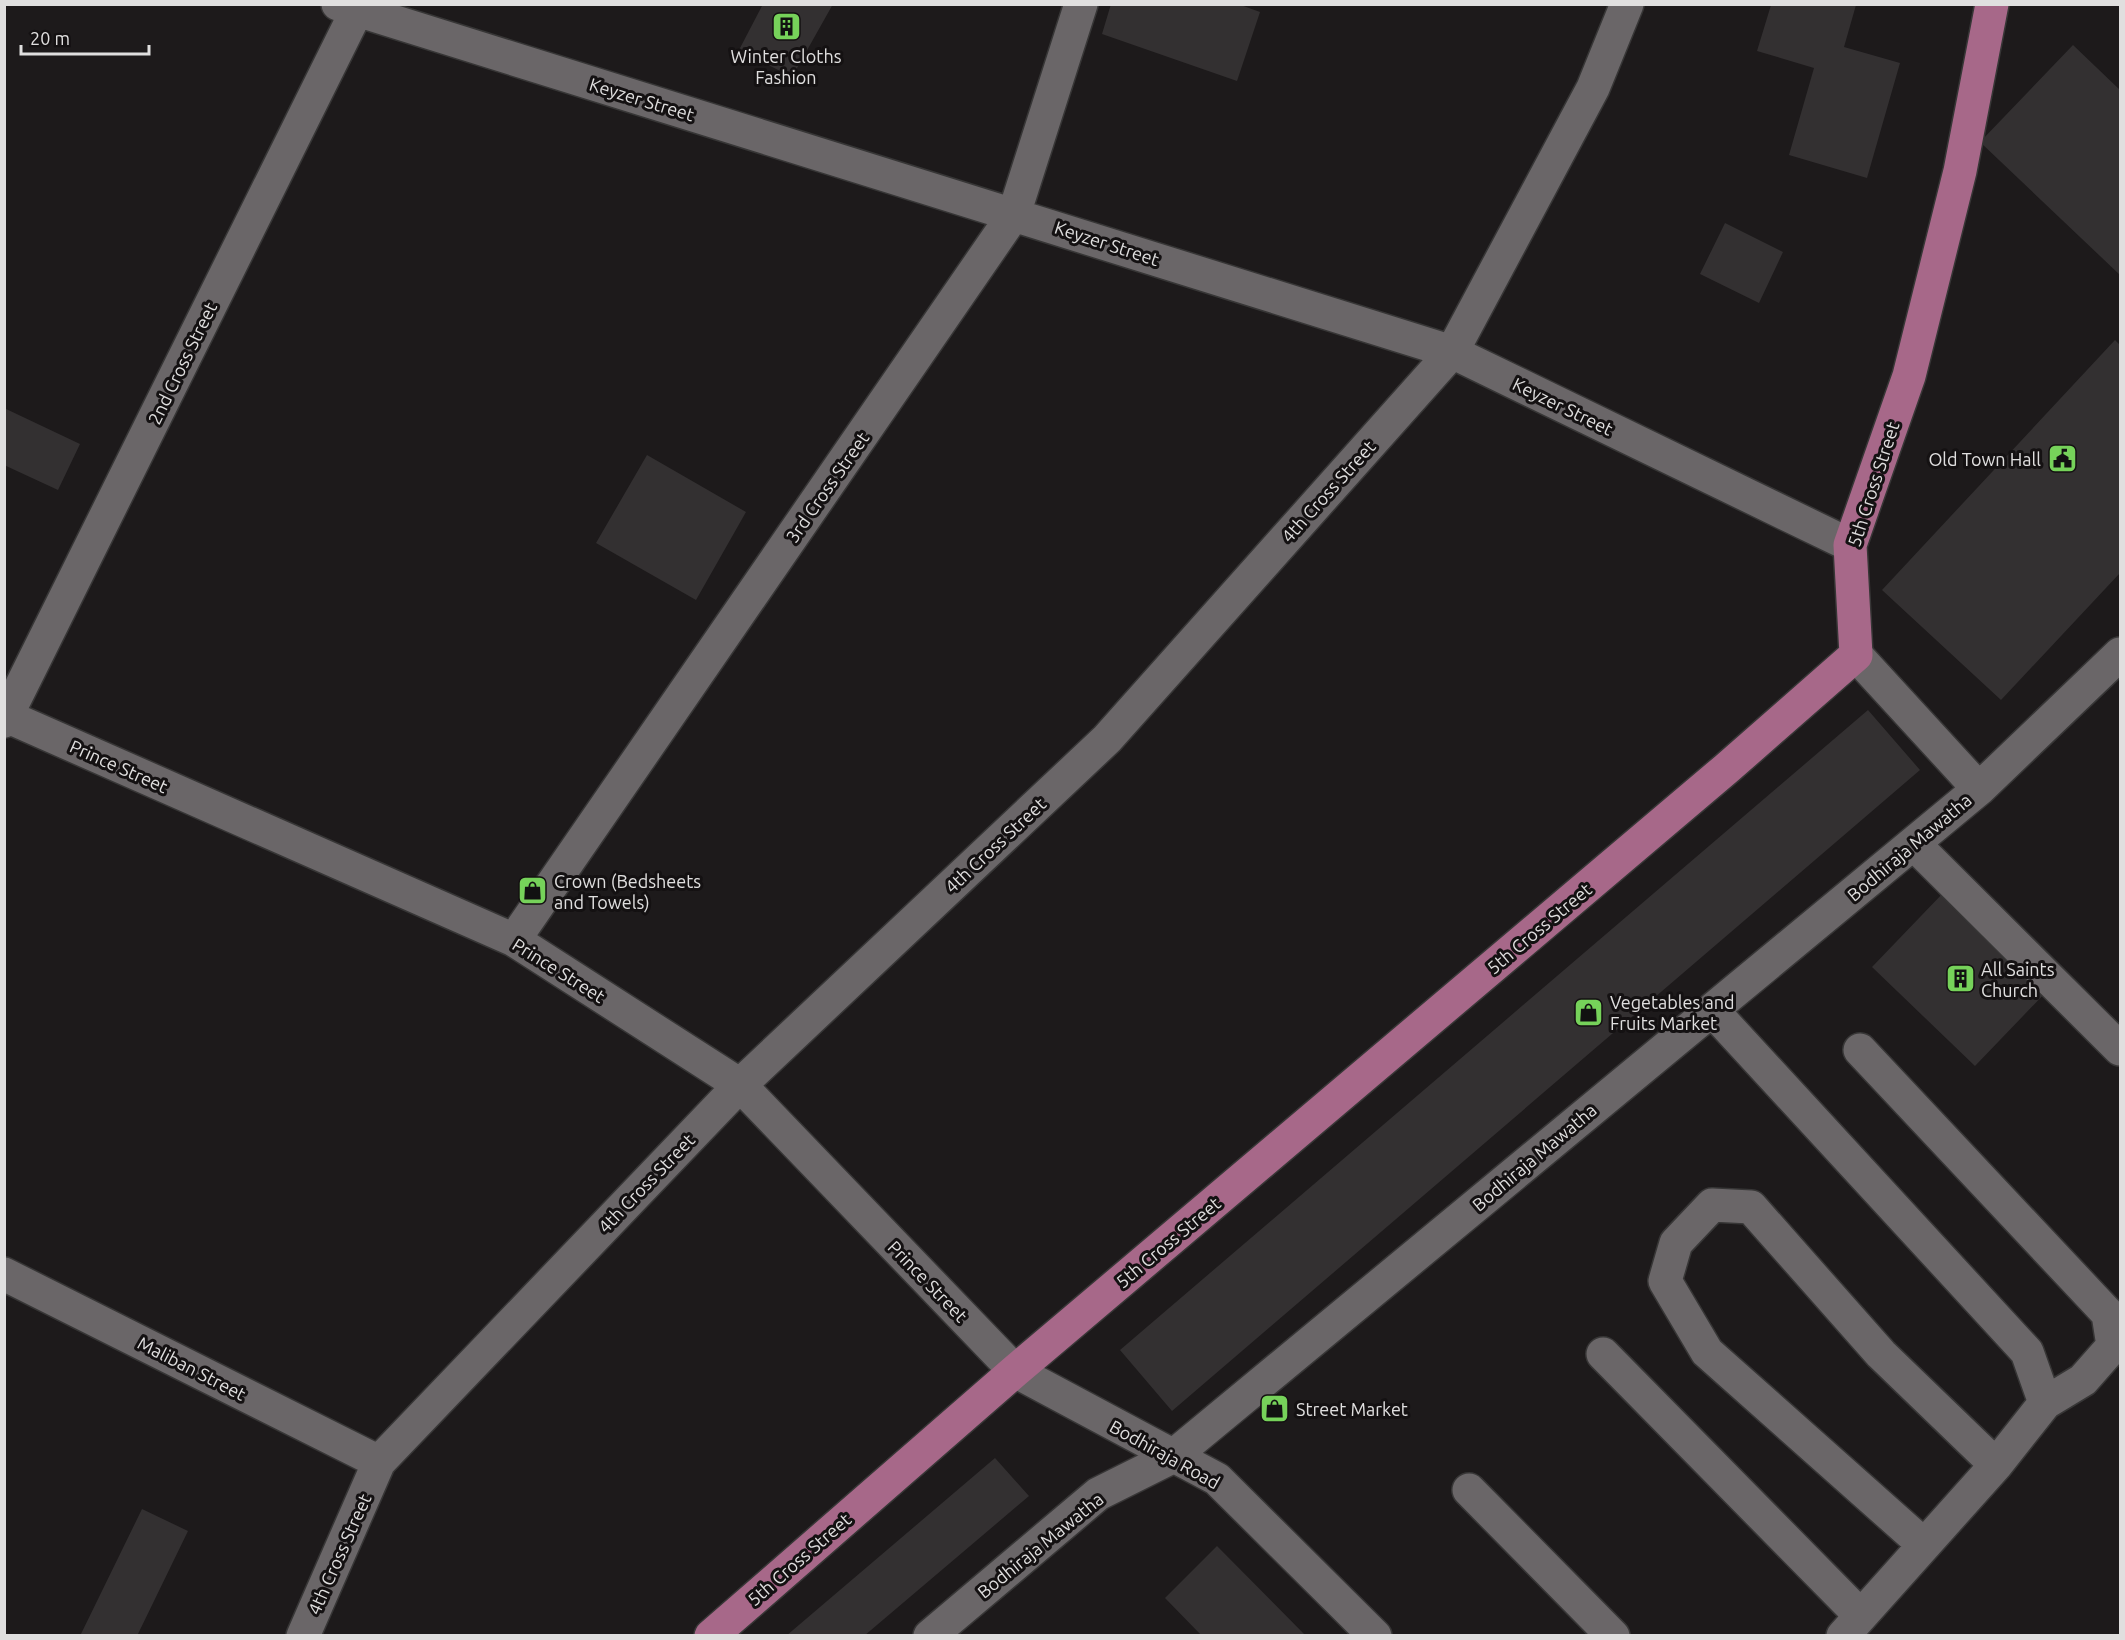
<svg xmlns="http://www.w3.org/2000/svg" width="2125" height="1640" viewBox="0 0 2125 1640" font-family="Ubuntu,sans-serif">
<rect width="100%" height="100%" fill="#1d1a1b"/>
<!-- building -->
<path fill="#333031" d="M763,4H833L792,77L739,50Z
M1111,4H1238L1260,12L1237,81L1102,34Z
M1771,5H1856L1844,47L1900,63L1867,178L1789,155L1814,68L1757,51Z
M2073,45L2120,90V275L1980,142Z
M1725,223L1783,252L1759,303L1700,274Z
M2115,340L2120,345V573L2001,700L1882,590Z
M4,408L80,444L58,490L4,465Z
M647,455L746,512L696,600L596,543Z
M1868,710L1920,770L1172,1411L1120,1350Z
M1945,891L2048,990L1975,1066L1872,967Z
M995,1458L1029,1496L864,1636H786Z
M142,1509L188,1531L137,1636H80Z
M1217,1546L1306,1636H1202L1165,1598Z"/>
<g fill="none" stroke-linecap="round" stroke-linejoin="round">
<defs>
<path id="minor" d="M338,4L1452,352L1850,545
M1856,655L1979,789
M4,715L514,940L740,1085L1015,1371L1217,1479L1375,1636
M4,721L360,4
M1914,844L2120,1049
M514,940L1014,214L1081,4
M1712,1010L2027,1352L2045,1403L1996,1465L1843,1636
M1860,1050L2108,1314L2113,1346L2083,1380L2045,1403
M4,1274L379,1462
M1603,1354L1861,1616
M1469,1490L1613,1636
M1924,1545L1707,1352L1665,1281L1676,1243L1712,1205L1751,1207L1881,1354L1996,1465
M303,1636L379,1462L740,1085L1107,739L1452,352L1593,88L1627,4
M930,1636L1098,1494L1172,1457L1979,789L2120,654"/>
<path id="major" d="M711,1636L1015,1371L1726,769L1856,655L1850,545L1909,376L1960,171L1992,4"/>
</defs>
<!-- minor casing -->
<use href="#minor" stroke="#373636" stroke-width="36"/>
<!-- major casing -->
<use href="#major" stroke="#373636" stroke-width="36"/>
<!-- minor -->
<use href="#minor" stroke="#6a6668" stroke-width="33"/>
<!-- major -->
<use href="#major" stroke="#a76889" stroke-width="33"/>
</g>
<!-- icons -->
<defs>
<symbol id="building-square" viewBox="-11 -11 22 22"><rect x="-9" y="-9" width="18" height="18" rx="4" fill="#76d25a" stroke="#141112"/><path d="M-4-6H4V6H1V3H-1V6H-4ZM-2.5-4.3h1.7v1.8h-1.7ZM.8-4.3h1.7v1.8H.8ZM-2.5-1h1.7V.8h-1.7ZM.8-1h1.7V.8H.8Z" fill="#111"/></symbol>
<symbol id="civic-square" viewBox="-11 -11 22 22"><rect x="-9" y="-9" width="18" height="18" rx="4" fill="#76d25a" stroke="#141112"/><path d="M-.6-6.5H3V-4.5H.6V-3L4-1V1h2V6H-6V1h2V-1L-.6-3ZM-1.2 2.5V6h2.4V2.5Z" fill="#111"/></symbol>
<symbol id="shop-square" viewBox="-11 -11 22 22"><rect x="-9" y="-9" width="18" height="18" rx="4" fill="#76d25a" stroke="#141112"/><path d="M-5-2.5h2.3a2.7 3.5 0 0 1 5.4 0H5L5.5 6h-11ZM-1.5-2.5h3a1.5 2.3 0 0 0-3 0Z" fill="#111"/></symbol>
</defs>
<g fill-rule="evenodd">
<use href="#building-square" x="770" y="10" width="33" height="33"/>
<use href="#civic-square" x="2046" y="442" width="33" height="33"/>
<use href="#shop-square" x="516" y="874" width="33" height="33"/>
<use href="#building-square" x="1944" y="962" width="33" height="33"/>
<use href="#shop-square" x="1572" y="996" width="33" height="33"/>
<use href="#shop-square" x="1258" y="1392" width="33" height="33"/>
</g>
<g text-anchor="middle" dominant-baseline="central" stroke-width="6" stroke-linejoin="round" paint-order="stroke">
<!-- poi labels -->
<g font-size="18" fill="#e0dfdf" stroke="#141112" text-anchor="start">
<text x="786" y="56" text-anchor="middle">Winter Cloths<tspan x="786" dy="21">Fashion</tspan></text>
<text x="2041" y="459" text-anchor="end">Old Town Hall</text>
<text x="554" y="881">Crown (Bedsheets<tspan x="554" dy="21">and Towels)</tspan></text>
<text x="1981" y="969">All Saints<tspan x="1981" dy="21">Church</tspan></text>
<text x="1610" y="1002">Vegetables and<tspan x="1610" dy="21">Fruits Market</tspan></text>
<text x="1296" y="1409">Street Market</text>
</g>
<!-- street labels -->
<g font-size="18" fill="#e0dfdf" stroke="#141112">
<text transform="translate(642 99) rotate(17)">Keyzer Street</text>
<text transform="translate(1107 243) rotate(18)">Keyzer Street</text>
<text transform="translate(182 363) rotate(-64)">2nd Cross Street</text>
<text transform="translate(1563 406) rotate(26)">Keyzer Street</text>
<text transform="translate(1873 484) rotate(-72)">5th Cross Street</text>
<text transform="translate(827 487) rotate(-55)">3rd Cross Street</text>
<text transform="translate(1328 491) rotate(-48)">4th Cross Street</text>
<text transform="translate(119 766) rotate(24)">Prince Street</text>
<text transform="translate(995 845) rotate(-43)">4th Cross Street</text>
<text transform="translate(1909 847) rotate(-40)">Bodhiraja Mawatha</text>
<text transform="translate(1539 928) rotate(-40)">5th Cross Street</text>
<text transform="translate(559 970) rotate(32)">Prince Street</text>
<text transform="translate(1534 1157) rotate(-40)">Bodhiraja Mawatha</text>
<text transform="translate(646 1183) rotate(-46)">4th Cross Street</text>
<text transform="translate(1168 1242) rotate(-40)">5th Cross Street</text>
<text transform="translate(928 1281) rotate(46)">Prince Street</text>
<text transform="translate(192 1368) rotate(27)">Maliban Street</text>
<text transform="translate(1165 1454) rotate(29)">Bodhiraja Road</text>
<text transform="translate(1040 1545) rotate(-39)">Bodhiraja Mawatha</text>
<text transform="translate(339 1554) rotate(-66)">4th Cross Street</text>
<text transform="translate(799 1559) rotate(-41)">5th Cross Street</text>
</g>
</g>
<!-- border -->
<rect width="2125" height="1640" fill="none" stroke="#e0dfdf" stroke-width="12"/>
<!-- scale -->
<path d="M21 45v9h128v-9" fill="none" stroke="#e0dfdf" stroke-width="3"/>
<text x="30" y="45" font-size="18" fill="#e0dfdf" stroke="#141112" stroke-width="4.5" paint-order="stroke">20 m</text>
</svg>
